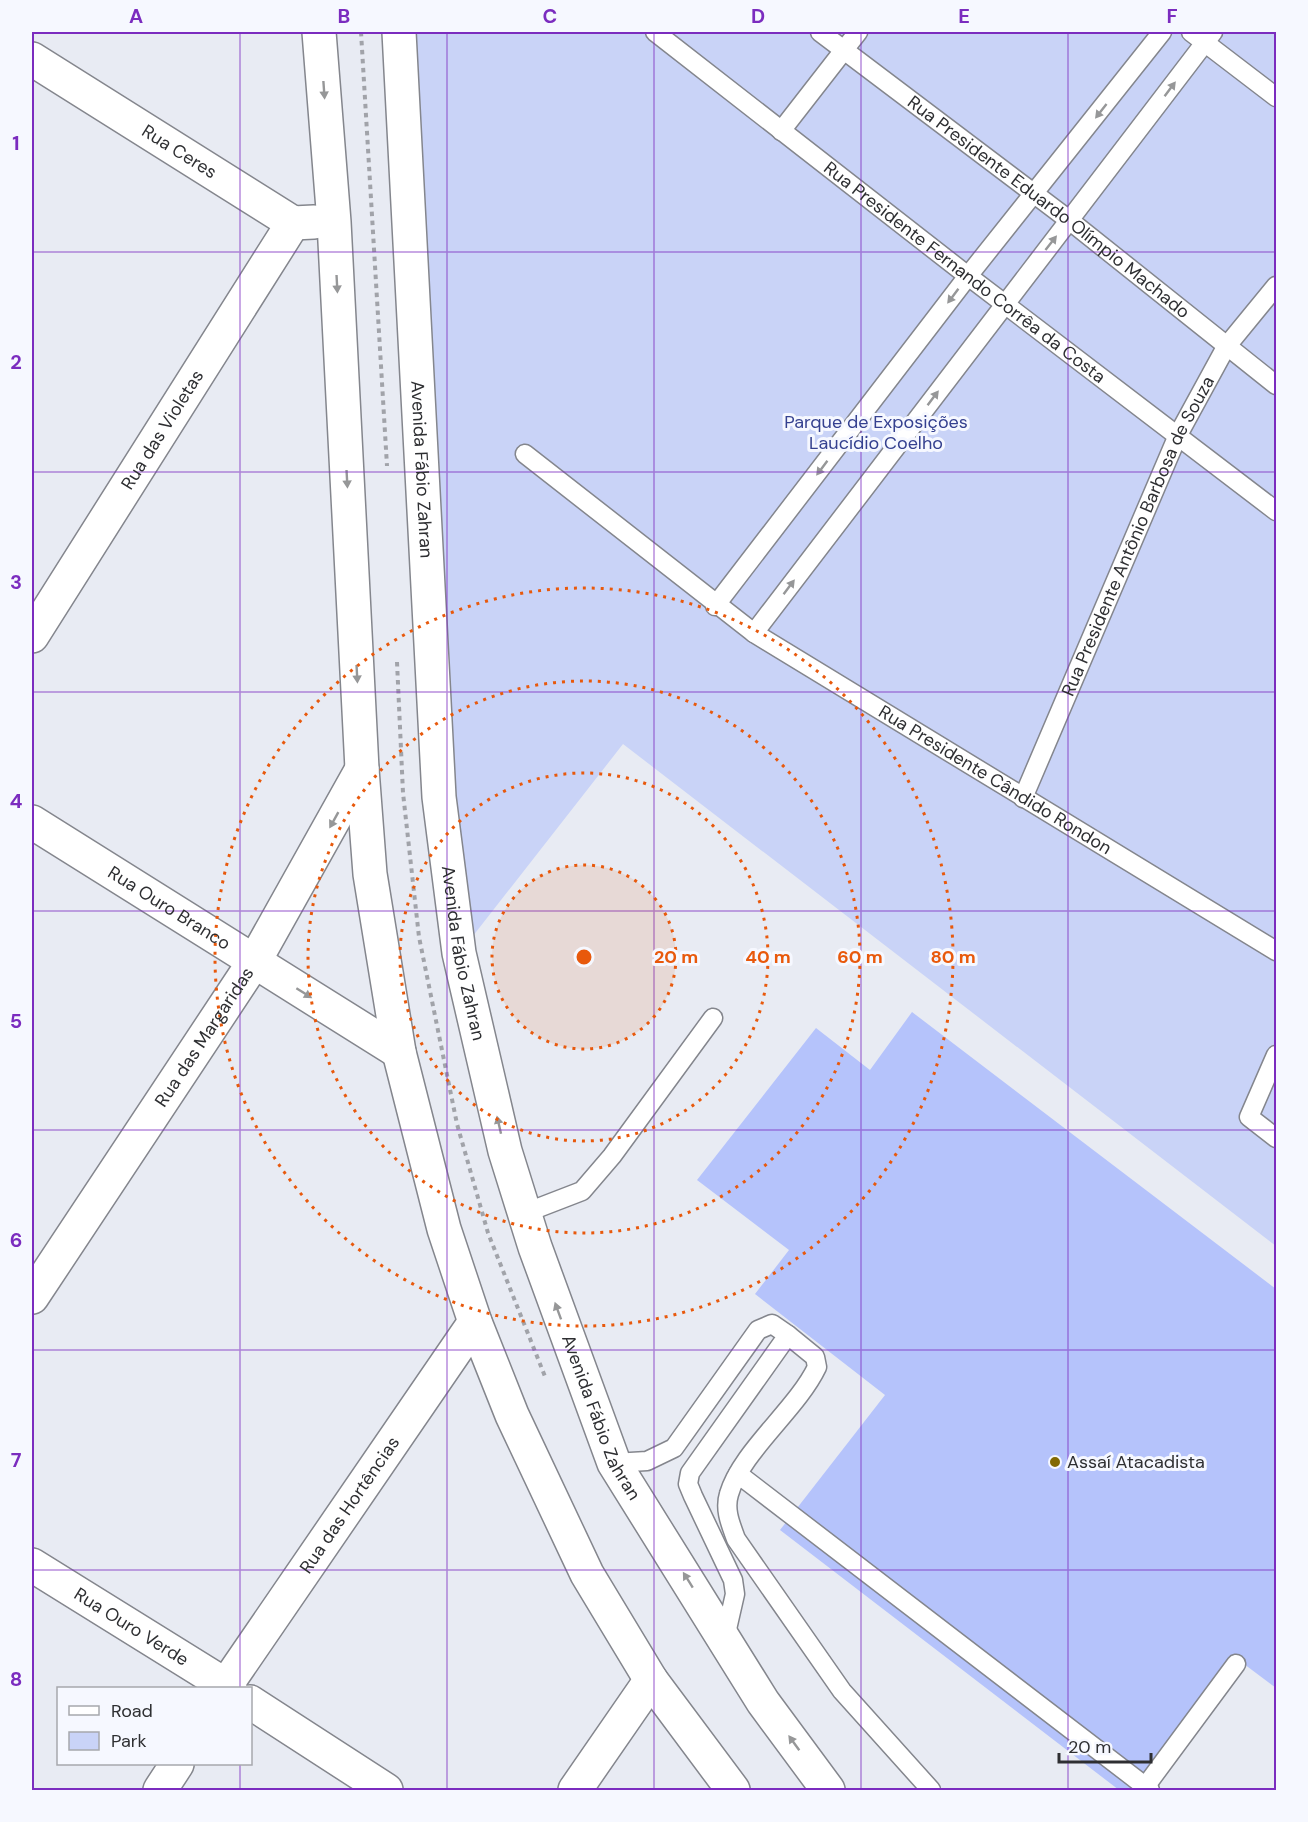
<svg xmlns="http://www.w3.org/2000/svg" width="1308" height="1822" viewBox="0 0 1308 1822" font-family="'DM Sans',sans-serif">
<rect width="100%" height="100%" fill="#e8ebf3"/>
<!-- green -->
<path fill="#c9d3f7" d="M403,32H1276V1246L623,744L462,950Z"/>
<!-- building -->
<path fill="#b5c3fb" d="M912,1012L1276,1289V1688L1236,1658L1137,1790H1119L780,1530L885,1395L755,1294L789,1250L697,1180L816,1028L870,1070Z"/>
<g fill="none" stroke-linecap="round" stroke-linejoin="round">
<defs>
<g id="lane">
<path id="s1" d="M655,32L968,276L1276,511"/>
<path id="s2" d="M820,32L1069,220L1276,385"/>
<path d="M1191,32L1276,97"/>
<path d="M781,131L858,32"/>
<path id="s3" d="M525,454L754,633L1276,951"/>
<path d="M715,606L968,276L1162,32"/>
<path d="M754,633L1213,32"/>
<path id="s4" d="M1023,798L1178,435L1226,347L1276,286"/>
<path d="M1276,1055L1249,1117L1276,1138"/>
<path d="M525,1213L582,1191L612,1156L713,1018"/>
<path d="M788,1335L815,1357L817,1367C797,1409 741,1452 729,1494C724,1510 731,1525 736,1539L842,1691L931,1790"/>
<path d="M614,1463L647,1461L674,1448L758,1330L772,1324L788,1335L690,1473L688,1484L693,1496L733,1580L735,1594L725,1638"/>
<path d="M738,1474L1150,1790"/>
<path d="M1145,1787L1236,1664"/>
</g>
<g id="street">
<path id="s5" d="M32,59L293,223L314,222"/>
<path id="s6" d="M32,636L293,223"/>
<path id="s7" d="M32,822L399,1052"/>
<path id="s8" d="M32,1297L254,962L362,769"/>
<path id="s9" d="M32,1565L230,1688"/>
<path id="s10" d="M224,1688L475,1322"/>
<path d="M250,1702L386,1790"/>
<path d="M160,1790L177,1764"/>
<path d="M575,1790L651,1680"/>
</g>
<g id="primary">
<path d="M319,32L334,222L362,769L370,874L399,1052L444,1229L475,1322L512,1415L587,1574L651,1680L733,1790"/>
<path id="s11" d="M399,32L439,797L459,953L505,1151L535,1247L614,1463L763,1702L828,1790"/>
</g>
</defs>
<!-- lane casing -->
<use href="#lane" stroke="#84868d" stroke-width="21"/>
<!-- street casing -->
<use href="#street" stroke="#84868d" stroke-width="36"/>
<!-- primary casing -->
<use href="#primary" stroke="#84868d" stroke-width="36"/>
<!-- path -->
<path stroke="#a1a3a9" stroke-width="4" stroke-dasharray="4.5 4.5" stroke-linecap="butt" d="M361,32L387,466
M397,662L403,793L419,937L457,1124L488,1233L546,1379"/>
<!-- lane -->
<use href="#lane" stroke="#fff" stroke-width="18"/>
<!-- street -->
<use href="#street" stroke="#fff" stroke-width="33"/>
<!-- primary -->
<use href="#primary" stroke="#fff" stroke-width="33"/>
</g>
<!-- one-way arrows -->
<defs><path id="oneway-solid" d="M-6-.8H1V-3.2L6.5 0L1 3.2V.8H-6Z" transform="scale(1.5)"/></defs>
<g fill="#969798">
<use href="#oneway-solid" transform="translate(1170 89) rotate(-53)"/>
<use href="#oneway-solid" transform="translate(324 90) rotate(86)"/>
<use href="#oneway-solid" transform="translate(1101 111) rotate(128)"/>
<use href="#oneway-solid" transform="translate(1051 243) rotate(-52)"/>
<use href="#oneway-solid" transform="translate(337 284) rotate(87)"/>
<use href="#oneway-solid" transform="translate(953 296) rotate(127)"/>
<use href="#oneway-solid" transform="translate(933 398) rotate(-53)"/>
<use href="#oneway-solid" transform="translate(822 468) rotate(127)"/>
<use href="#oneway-solid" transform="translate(347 479) rotate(87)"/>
<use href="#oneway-solid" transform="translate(789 587) rotate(-53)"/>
<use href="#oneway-solid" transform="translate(357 674) rotate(87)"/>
<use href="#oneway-solid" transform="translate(334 820) rotate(119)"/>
<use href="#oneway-solid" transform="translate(304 993) rotate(32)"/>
<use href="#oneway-solid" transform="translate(499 1125) rotate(-103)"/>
<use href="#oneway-solid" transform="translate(558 1311) rotate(-110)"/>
<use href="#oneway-solid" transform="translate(688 1580) rotate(-122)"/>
<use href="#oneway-solid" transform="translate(794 1743) rotate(-126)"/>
</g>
<!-- grid -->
<path fill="none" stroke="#7b2cbf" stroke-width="1.5" stroke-opacity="0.55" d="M240,32V1688M447,32V1790M654,32V1790M861,32V1790M1068,32V1790M32,252H1276M32,472H1276M32,692H1276M32,911H1276M32,1130H1276M32,1350H1276M32,1570H1276M240,1764V1790"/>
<!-- distance rings -->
<circle cx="584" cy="957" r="92" fill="#e8590c" fill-opacity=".12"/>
<g fill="none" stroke="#e8590c" stroke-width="3" stroke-dasharray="3 6">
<circle cx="584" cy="957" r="92"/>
<circle cx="584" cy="957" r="184"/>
<circle cx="584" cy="957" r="276"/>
<circle cx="584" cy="957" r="369"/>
</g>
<!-- markers -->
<circle fill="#826902" stroke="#f6f8ff" stroke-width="2" cx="1055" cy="1462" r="6"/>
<g text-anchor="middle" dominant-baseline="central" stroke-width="6" stroke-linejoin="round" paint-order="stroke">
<!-- street labels -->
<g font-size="18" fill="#2e2f32" stroke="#f6f8ff">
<text stroke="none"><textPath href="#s5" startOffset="174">Rua Ceres</textPath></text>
<text stroke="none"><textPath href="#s2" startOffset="288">Rua Presidente Eduardo Olímpio Machado</textPath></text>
<text stroke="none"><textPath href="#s1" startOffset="392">Rua Presidente Fernando Corrêa da Costa</textPath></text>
<text stroke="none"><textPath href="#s6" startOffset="244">Rua das Violetas</textPath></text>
<text stroke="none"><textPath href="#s11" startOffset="438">Avenida Fábio Zahran</textPath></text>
<text stroke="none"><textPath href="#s4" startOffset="286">Rua Presidente Antônio Barbosa de Souza</textPath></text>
<text stroke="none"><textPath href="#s3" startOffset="573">Rua Presidente Cândido Rondon</textPath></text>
<text stroke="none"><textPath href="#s7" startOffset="162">Rua Ouro Branco</textPath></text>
<text stroke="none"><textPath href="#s11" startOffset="924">Avenida Fábio Zahran</textPath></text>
<text stroke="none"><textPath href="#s8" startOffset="312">Rua das Margaridas</textPath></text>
<text stroke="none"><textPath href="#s11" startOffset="1410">Avenida Fábio Zahran</textPath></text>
<text stroke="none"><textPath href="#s10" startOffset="222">Rua das Hortências</textPath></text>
<text stroke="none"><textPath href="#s9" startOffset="117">Rua Ouro Verde</textPath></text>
</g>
<!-- park labels -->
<g font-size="18" fill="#354190" stroke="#f6f8ff">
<text x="876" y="422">Parque de Exposições<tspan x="876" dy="21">Laucídio Coelho</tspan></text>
</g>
<!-- poi labels -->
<g font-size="18" fill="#2e2f32" stroke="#f6f8ff" text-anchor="start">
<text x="1067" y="1462">Assaí Atacadista</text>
</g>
</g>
<circle cx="584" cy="957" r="9" fill="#e8590c" stroke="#f6f8ff" stroke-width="3"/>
<g font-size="18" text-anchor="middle" font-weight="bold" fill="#e8590c" stroke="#f6f8ff" stroke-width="6" stroke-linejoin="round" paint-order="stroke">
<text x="676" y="963">20 m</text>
<text x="768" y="963">40 m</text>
<text x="860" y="963">60 m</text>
<text x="953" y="963">80 m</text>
</g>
<!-- border -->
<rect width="1308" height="1822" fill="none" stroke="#f6f8ff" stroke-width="66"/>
<!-- legend -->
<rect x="57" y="1687" width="195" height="78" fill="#f6f8ff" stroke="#a6a8ad" stroke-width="1.5"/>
<rect x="69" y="1706" width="30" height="9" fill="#ffffff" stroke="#a6a8ad" stroke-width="1.5"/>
<text x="111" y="1717" font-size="18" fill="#2e2f32">Road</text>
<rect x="69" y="1732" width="30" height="18" fill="#c9d3f7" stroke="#a6a8ad" stroke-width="1.5"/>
<text x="111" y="1747" font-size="18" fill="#2e2f32">Park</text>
<!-- scale -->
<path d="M1059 1753v9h92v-9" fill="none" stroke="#2e2f32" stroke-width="3"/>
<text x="1068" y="1753" font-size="18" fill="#2e2f32" stroke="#f6f8ff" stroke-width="4.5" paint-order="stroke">20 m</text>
<rect x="33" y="33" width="1242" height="1756" fill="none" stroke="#7b2cbf" stroke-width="2"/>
<g font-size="20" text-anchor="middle" font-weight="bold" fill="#7b2cbf">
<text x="136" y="23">A</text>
<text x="344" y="23">B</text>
<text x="550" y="23">C</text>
<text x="758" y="23">D</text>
<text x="964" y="23">E</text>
<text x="1172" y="23">F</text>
<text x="16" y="150">1</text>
<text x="16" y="369">2</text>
<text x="16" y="589">3</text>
<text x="16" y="808">4</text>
<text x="16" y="1028">5</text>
<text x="16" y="1247">6</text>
<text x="16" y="1467">7</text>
<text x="16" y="1686">8</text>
</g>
</svg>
